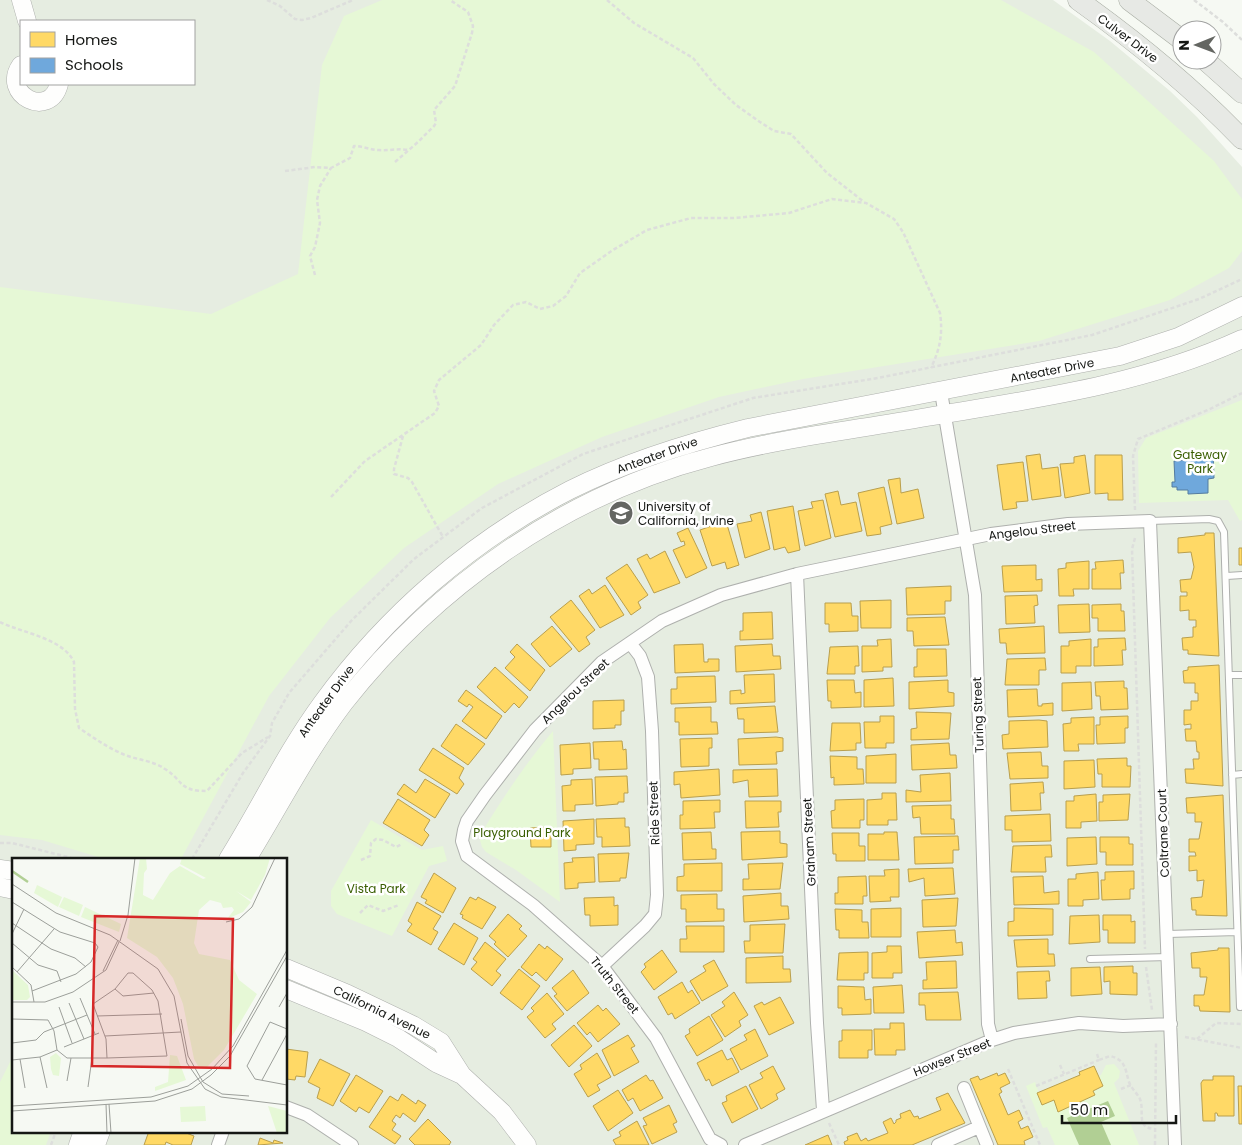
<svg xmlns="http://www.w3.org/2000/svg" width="1242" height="1145" viewBox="0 0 1242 1145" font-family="Poppins,sans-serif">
<rect width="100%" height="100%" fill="#f6f9f3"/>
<!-- built -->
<path fill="#e6ede1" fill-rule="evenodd" d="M0,0H1053L1110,41L1170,91L1197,117L1242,167V1145H0ZM21,21H194V84H21ZM14,859H286V1131H14Z"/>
<!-- green -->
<path fill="#e6f8d6" d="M382,0H1001L1094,52L1214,161L1242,199V251L1229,268L1170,300L1039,341L803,379L719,397L602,437L498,484L404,548L330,618L269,696L181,859H105L42,840L0,835V287L211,314L298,274L322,65L344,16Z
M1242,400V520L1240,521L1228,500L1139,503L1138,451L1146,438Z
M553,731L560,902L516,870L486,852L482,847L480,840L482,832C504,796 526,763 553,731Z
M371,820L422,850L443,846L447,861L429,866L392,936L337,914L331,906V891Z
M14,1054V1131H51L46,1145H0V1082Z
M1114,1064L1120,1071L1119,1078L1114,1083L1139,1145H1055L1047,1127L1043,1128L1026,1086L1035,1082L1039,1093L1101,1075L1106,1065Z"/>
<!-- water -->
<path fill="#b1cf94" d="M1108,1101L1115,1116L1101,1122L1111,1145H1079L1067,1118Z"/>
<!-- homes -->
<path fill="#ffd966" stroke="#b99f4d" d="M1040,454L1042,469L1058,467L1061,496L1032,500L1026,456Z
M1085,455L1090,493L1065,498L1060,464L1074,463V457Z
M1095,455H1122L1123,500H1108V493L1095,494Z
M1023,462L1028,501L1016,502L1017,508L1003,510L997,465Z
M900,478L901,493L918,489L924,518L897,524L888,480Z
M884,487L892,524L880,527L881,534L867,536L858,493Z
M838,491L841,505L856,502L862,531L835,537L825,494Z
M823,500L831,538L805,546L798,511L813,508L811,502Z
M793,506L800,550L788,553L785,547L774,550L767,511Z
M761,512L770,549L745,558L737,524L752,521L750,515Z
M726,521L739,565L727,569L725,562L712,566L700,530Z
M688,528L707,568L686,578L673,550L685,545L684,541L681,542L677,533Z
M1205,533H1214L1219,656L1188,654V650H1183L1182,638L1193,637V627H1196V620H1189V610L1180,611V596H1187V592H1181L1180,580L1191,579L1194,567L1191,552L1178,553V538L1205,535Z
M1239,548H1242V565H1239Z
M665,551L680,583L654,593L637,559L647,554L650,559Z
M1123,560L1124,573H1120L1121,589H1092V569H1096L1095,562Z
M1089,561V589H1073L1074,596H1059L1058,569L1066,568V563Z
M627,564L648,595L638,602L641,608L631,615L606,578Z
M1036,565V580L1042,579V591L1004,592L1002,566Z
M605,585L624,615L600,628L579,596L589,589L592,594Z
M951,586V601H945V614L907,615L906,588Z
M1037,595L1038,605L1034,606L1035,623L1006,624L1005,596Z
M571,600L595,630L586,637L590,644L579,652L550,617Z
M891,600V628H861L860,601Z
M825,603H851L852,616H858V631L829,632V624H825Z
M1089,604L1090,632L1059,633L1058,605Z
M1121,604V611H1124L1125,631H1098V618H1092V605Z
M772,612L773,639L740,640V631H743V613Z
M945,617L949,645L914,646L913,631H907V618Z
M552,626L572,649L550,667L531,644Z
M1044,626L1045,653L1007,654L1006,643H1000L999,629Z
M1125,638L1126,650H1122L1123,665L1094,666V647H1098V639Z
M891,639L892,667H883V671L862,672V646H878L877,640Z
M1091,639V666H1076V673H1061V646H1069V641Z
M517,644L545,670L530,691L505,668L515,657L510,652Z
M703,644L704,662H708V659H719V671L675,673L674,645Z
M772,644L773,656H780L781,669L736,672L735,646Z
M858,646L859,666H855V674H827L830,647Z
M917,649H946L947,676L914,677V667H917Z
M1045,658L1046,670H1039V685H1005L1007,659Z
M1219,665L1223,786L1186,783L1185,769H1194L1193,759H1199V752H1197L1196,741H1186L1185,729H1191V724L1184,725V710H1191V701H1198V693H1195V683H1184L1183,671L1188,670V667Z
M495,667L528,697L519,708L514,703L505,713L477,687Z
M774,674L775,702L730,704V691L741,690V694L745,693L744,675Z
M715,676L716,702L671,704V689H677V677Z
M893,678L894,706L864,707V680Z
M827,680H854L855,693L861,692V707L831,708V701H828Z
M948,680V692L954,693V706L909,709V682Z
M1124,681V688H1127L1128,709L1101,710L1100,696H1096L1095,682Z
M1091,682L1092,709L1062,711V683Z
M1037,689L1038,706H1042V704L1053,703V715L1008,717L1007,690Z
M466,690L502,716L486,739L462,721L473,707L469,704L467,707L458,701Z
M624,700V711H621V725H615V728L593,729V701Z
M775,706L778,732L744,733V719H738L737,708Z
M711,707V722H717L718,734L679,735V722H675V708Z
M916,712L951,713L949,739L911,740V729L917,728Z
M880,716H894V743H886V748H865L864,722H880Z
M1128,716V728H1125V743L1097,744L1096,725H1100V717Z
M1094,717V744H1078L1079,751H1064L1063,724L1071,723V718Z
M1039,720L1047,721L1048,747L1003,749L1002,735L1009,734V721Z
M832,723H860L861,743H856V750L830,751Z
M456,724L485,744L468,765L441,746Z
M776,737L783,738V751L776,752L777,764L739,765L738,739Z
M712,738V748H709V766L681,767L680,739Z
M622,741L623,750L626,749L627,769L599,770V759H594L593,742Z
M590,743L591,768L573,769V774L561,775L560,745Z
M949,743L950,755H956L957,768L912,770L911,745Z
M433,748L464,768L459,778L464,784L457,794L419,770Z
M1041,752L1042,766H1048V778L1010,779L1007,753Z
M896,754V783H866V756Z
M830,756L857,757V769H863L864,784L834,785V777L831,778Z
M1127,758V766H1131L1130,787H1102V774H1098L1097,759Z
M1094,760L1095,787L1064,789V761Z
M719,769L720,795L681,798L680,784L674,785V772Z
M777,769L778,796L749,797L748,780L733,783V770Z
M950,773L951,801L906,802V790L921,792L920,775Z
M627,776L628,793H624V802H618V804L596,806L595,777Z
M425,779L450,794L435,818L397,794L404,784L416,793Z
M592,779L593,804L575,805V811H563L562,786L571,785V780Z
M1043,782L1044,793H1040L1041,810L1011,811L1010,784Z
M882,793H896L897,820H888V825H867V800L882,799Z
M1096,794L1097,821L1081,822V828H1066V801H1074V796Z
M1130,794L1128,820L1099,821V802H1103V795Z
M1223,795L1227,916L1196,915V910H1192L1191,898L1202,897L1204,880L1197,881V870L1189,871V856H1196L1195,852H1189V839H1199L1202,822H1195V813H1187L1186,798Z
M398,799L430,820L424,830L429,835L422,846L383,823Z
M864,799V820H860V828H832L831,811L835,810V800Z
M720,800V812H714L715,828L680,829V815H683V801Z
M745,801H781V812H778L779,827L746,828Z
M951,805V819H954L955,834H921L920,817L913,818L912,806Z
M1050,814L1051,841L1012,842V830H1005V816Z
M625,818V827H629L630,846L602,847V837H597L596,819Z
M594,819V844L576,845V850L564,851L563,821Z
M551,827V847H531L530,828Z
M780,831V843L787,844V857L742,860L741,832Z
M711,832L712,849H716V859L683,860L682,833Z
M884,832H897L899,860H868V834H884Z
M832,833H859V846H865V861H836V854H833Z
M958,836L959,850H953V863L915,864L914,837Z
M1096,837L1097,864L1067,866V838Z
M1100,837H1129V844H1133V865H1106V852H1100Z
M1051,845L1052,857H1045L1046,872H1011L1013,846Z
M629,853L626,878H620V881L599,882L598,854Z
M594,857L595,882L578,883V888L565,889L564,863L573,862L572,858Z
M722,863V891H677V877L684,876V864Z
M783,863L780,889L743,890V879H749L748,864Z
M953,868L955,894L925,896L924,878L909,882L908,869Z
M899,869V897H890L891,901L870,902L869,876H885L884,870Z
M1134,871V889H1130V899L1102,900L1101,880H1105V872Z
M1098,872L1099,899L1083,900V906H1068V879H1076V874Z
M434,873L456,888L443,913L425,903L427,900L421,897Z
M866,876L867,896H863V904H835V893H838V877Z
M1043,876L1044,893L1059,891V904L1014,905L1013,877Z
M781,893V906H788L789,919L744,922L743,896Z
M717,894V909H724V921L686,922V909H681V895Z
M470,897L476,900L478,897L496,907L482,929L462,918L463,915L460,914Z
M614,897V906L618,905V925L590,926V915H585L584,898Z
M958,898L956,926L923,927L922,900Z
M417,902L441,916L433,929L438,932L431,945L407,931L412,924L408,921Z
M901,908V937H871V909Z
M1014,908L1053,909V935L1008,936V922L1014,921Z
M835,909L862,910V922H868L869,938H839V930H836Z
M508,914L522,926L519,929L527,936L508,957L494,944L496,942L489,936Z
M1099,915L1100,942L1069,944L1070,916Z
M1103,915H1131V922L1135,921V943H1108V930H1103Z
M454,923L478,938L464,965L438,949Z
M785,924L783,953H745L744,941H750V925Z
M686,926H724V952H680V939H687Z
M955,930L956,943L962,942L963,955L919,958L917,932Z
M1048,939V954H1054L1055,966L1017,967L1014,940Z
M485,942L506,959L496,971L501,975L492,986L471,969L477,962L473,959Z
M539,944L545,949L547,946L563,959L546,981L536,972L532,976L521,967Z
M887,946H901L902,973H893V978H872V953L887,952Z
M1218,948H1229L1230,1012L1200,1011L1199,1006H1194V995H1204L1207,977H1200V968H1192L1191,953L1218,950Z
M662,950L677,972L654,990L641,972L646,967L644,964Z
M868,952V973H864V980H837L839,953Z
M783,956V969H790L791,982L746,983V958Z
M714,960L728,986L702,1001L690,981L706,971L703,966Z
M956,961L957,988L923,989V980H927L926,962Z
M1133,966V973H1137V995L1110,994V981L1104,982V967Z
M1100,967L1102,994L1071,996V968Z
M519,969L540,986L522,1010L500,993Z
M573,970L589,993L567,1011L554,996L557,994L552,988Z
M1049,971L1050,981H1046L1047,998L1018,999L1017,972Z
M682,982L688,993L692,990L700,1003L675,1019L672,1013L668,1015L658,997Z
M902,985L904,1013H874L873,987Z
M838,986L864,987L865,1000L871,999V1014L842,1015V1008H838Z
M734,992L748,1015L739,1021L741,1026L725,1037L711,1015L725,1006L722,1002Z
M958,992L961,1020H926L925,1005H919V993Z
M547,993L564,1014L552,1024L556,1029L545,1038L527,1017L534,1011L531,1008Z
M780,997L794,1023L769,1035L754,1006L762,1002L764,1005Z
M598,1005L603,1011L606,1008L620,1024L598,1042L590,1032L587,1035L577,1023Z
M709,1016L723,1040L697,1056L685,1036L690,1033L689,1029Z
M890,1023H904L905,1050H896V1055H875L874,1029H890Z
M574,1025L592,1046L569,1067L551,1045Z
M755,1029L768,1056L741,1070L730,1049L747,1040L744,1035Z
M842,1030H872V1050H868V1058H839V1041H842Z
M628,1035L635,1046L631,1048L639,1062L614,1076L602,1050Z
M286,1049L308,1052L305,1077L296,1076L295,1080L286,1079Z
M722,1050L727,1060L732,1058L739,1072L712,1086L709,1079L706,1081L697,1063Z
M597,1053L611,1077L597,1085L600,1090L588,1097L574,1074L582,1069L580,1065Z
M320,1059L350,1074L333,1106L317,1098L320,1088L308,1082Z
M773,1066L785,1089L776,1094L778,1099L761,1109L749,1085L763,1078L760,1073Z
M1094,1066L1103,1086L1093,1091L1095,1095L1058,1112L1054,1100L1042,1105L1037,1093L1080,1075L1079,1072Z
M997,1073L998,1076L1005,1073L1010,1083L1000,1088L1002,1092L999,1094L1008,1115L1019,1110L1023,1119L1018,1122L1021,1129L1028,1126L1033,1137L1024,1141L1025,1145H998L970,1079L978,1076L980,1080Z
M356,1075L383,1091L369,1113L359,1107L356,1112L340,1101Z
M646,1075L650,1081L653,1080L663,1098L640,1111L633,1098L628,1101L622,1090Z
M1213,1076H1234V1116H1218L1217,1113H1215V1121H1203L1201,1083L1203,1080H1213Z
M746,1086L758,1109L732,1123L722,1103L727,1101L726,1096Z
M1238,1086H1242V1124H1239Z
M618,1090L633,1113L608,1131L593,1106Z
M948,1093L965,1123L912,1145H845L844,1142L848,1140L847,1137L857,1133L861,1141L866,1138L868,1141L888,1133L883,1122L891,1118L894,1124L896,1122V1120L901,1118L900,1114L910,1110L914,1117L918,1116L919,1119L941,1110L936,1098Z
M402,1094L416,1104L418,1100L426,1105L415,1122L403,1113L400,1118L396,1115L392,1121L396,1124L392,1130L401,1136L395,1144L369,1127L390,1096L398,1101Z
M669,1105L677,1122L673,1124L677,1132L652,1144L643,1126L647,1125L643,1118Z
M428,1119L451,1142L449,1145H415L409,1139Z
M637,1121L649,1145H616L613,1140L621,1136L619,1132Z
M149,1131H181L194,1136L191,1145H173L166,1142L165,1145H144Z
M828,1135L832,1145H805Z
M260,1138L273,1143L274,1140L283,1143L258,1145Z"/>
<!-- schools -->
<path fill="#6fa8dc" stroke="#547ca0" d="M1213,451L1214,478L1208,479V493L1188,494V490H1177V487H1172V482H1175L1174,461L1190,460V452Z"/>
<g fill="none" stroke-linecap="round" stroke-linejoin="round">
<defs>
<path id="lane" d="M1150,521L1209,519L1218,521L1224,532L1240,1007
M1227,576L1242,575
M1229,675H1242
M1232,775L1242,774
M1168,934L1237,932
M1090,959L1169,957"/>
<path id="street" d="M941,392L975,595L988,1024L992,1040
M797,574L817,1023L823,1110
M602,966L645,926L655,914L657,895L652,731L648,677L640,656L630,643
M964,1088L987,1145
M286,1107L307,1115L352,1145
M218,1145L223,1131
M721,1145L710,1139L656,1038L602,966L533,905L467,856L462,841L464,830L467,821L485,795L535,730L602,662L662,621L721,595L797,574L991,534L1068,524L1150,521L1175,1145
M745,1145L992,1040L1014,1033L1079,1023L1123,1026L1171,1024
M938,1145L979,1127"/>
<path id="secondary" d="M21,0L27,21
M21,65C0,95 50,120 59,84
M228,859C260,808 286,752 322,703C386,615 472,540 570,490C626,462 687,443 748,428L1120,356L1178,337L1242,306
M247,859C279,807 307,752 344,703C437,585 565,495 711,457C782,438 855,430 927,417C1034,399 1142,385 1242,339
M0,869L14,871
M0,887L14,890
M286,968L348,994L413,1025L441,1042L462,1075
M286,989L366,1022L398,1038L436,1063L462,1075L502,1112L527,1145
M78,1145L83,1131
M96,1145L101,1131"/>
<path id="primary" d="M1078,0C1137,42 1192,87 1242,139
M1129,0L1182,40
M1205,60L1242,93"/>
</defs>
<!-- lane casing -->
<use href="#lane" stroke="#aeb0ad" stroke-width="8"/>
<!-- street casing -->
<use href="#street" stroke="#aeb0ad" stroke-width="14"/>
<!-- secondary casing -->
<use href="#secondary" stroke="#aeb0ad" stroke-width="19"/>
<!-- primary casing -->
<use href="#primary" stroke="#a6aba1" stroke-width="21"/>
<!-- path -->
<path stroke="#dddedc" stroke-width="2.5" stroke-dasharray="4 2.5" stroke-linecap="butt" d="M267,0L280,6L295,19L302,20L311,18L353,0
M607,0L634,23L693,58L714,84L736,105L760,122L774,131L791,134L827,173L864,202
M1194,0L1223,22L1242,40
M395,162L418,142L434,126L436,123L434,110L455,86L472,33L473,26L468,12L450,0
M285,171L315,167L331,168L350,158L354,146C363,146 370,150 379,150C389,151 398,148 408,150
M315,275L310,256L315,247L320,223L317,200L320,186L331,168
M403,436L394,469V474L408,478L412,482L443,537
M331,497L365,461L435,413L439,406L434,391L439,380L481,345L494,325L513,305L526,302L540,309L553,306L566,296L580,273L613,250L647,230L691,218H734L789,213L832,199L866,203L894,219L903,232L940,313C943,334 940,349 931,368
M1135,510L1133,456L1138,439L1210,409L1242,393
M1135,538L1132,549L1145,949
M0,622C22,633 63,638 74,662L75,709L79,728C94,738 108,748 125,755C138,760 154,761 165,769C184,781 178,791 207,791L242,753L268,737
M0,843H12L76,859
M192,859L243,773L270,736L272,723L289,693L352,620L414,559L482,508L583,454L753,398L878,378L1092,335L1199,299L1242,279
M361,860L370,856L371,843L376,839L383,840L396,847L402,844
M360,913L368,905L383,911L399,905
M1146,967L1152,1010
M1185,1037L1242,1048
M1197,1039L1216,1023L1242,1024
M1097,1054L1099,1060L1110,1056C1126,1060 1125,1069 1129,1082C1131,1088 1137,1093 1140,1099C1145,1112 1135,1128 1155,1129
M1060,1065L1064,1074
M1008,1069L1040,1145
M1036,1086L1099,1060
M1121,1089L1131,1085
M829,1123L839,1145
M51,1145L56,1131
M1155,1145L1156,1041"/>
<!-- lane -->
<use href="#lane" stroke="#fefefd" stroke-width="6"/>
<!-- street -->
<use href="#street" stroke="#fefefd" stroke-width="12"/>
<!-- secondary -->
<use href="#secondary" stroke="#fefefd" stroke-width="18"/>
<!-- primary -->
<use href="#primary" stroke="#e7e9e5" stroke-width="20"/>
</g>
<!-- icons -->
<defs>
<symbol id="university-disc" viewBox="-11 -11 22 22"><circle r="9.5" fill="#646662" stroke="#fff"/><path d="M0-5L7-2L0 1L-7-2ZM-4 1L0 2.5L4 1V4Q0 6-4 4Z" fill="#fff"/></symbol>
</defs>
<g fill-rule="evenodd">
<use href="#university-disc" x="607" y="499" width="28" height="28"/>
</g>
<g text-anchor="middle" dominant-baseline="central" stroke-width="5" stroke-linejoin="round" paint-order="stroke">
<!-- street labels -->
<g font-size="12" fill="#151714" stroke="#fff">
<text transform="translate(1128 38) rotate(37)">Culver Drive</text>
<text transform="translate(1052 370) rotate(-11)">Anteater Drive</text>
<text transform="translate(657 455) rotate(-20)">Anteater Drive</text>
<text transform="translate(1032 530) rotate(-7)">Angelou Street</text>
<text transform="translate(575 691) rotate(-44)">Angelou Street</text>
<text transform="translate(326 701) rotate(-54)">Anteater Drive</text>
<text transform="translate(978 715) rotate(-92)">Turing Street</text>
<text transform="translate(654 813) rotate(-92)">Ride Street</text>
<text transform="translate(1163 833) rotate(-92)">Coltrane Court</text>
<text transform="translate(809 842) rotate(-93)">Graham Street</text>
<text transform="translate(615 985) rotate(51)">Truth Street</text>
<text transform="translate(382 1012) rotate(26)">California Avenue</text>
<text transform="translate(952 1057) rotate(-22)">Howser Street</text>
</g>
<!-- park labels -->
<g font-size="12" fill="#395e01" stroke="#fff">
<text x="1200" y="454">Gateway<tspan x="1200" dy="14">Park</tspan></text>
<text x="522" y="832">Playground Park</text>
<text x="376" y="888">Vista Park</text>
</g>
<!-- poi labels -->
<g font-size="12" fill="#151714" stroke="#fff" text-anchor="start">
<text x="638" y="506">University of<tspan x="638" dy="14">California, Irvine</tspan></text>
</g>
</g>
<!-- overview -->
<g transform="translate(12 858)">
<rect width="275" height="275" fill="#f6f9f3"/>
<path d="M128,0H134L135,11L132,15L131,37L141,42L158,15L168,8L191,21L194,20L168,6L170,0H258L253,17L239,42L224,33L239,44L231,54L215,61L222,52L220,49L211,50L209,45L198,42L187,52L182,85L187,96L218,102L227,122L245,136L212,192L194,210L186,208L182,201L171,146L161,120L145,99L115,80ZM25,27L50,39L46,49L22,35ZM52,39L71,47L67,58L47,49ZM73,49L109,66L107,74L69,59ZM0,112L16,127L18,139L15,142H0ZM44,195L49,200L47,218L41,217L39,211L38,199ZM158,197L165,198L174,222L143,233V229L156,224ZM193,248L194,263L169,264L168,249ZM256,248L275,253V275H265Z" fill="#e6f8d6"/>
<path fill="none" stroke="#b1cf94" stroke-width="2.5" d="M0,13L16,24"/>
<path fill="none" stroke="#9c9f9a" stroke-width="1" d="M0,26L44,55L98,77L146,111L162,138L175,205L193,231L209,239L275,247M0,44L48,74L83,85L86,89L79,104L64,116L20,133M214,64L227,61L240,49L263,0M0,65L39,91L63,100L74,109M0,76L12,51M108,83L116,57L123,0M0,85L26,107L45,113L49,124M0,109L19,127L22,144M91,113L106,82M5,114L42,71M103,131L111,138L142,135M68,140L83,176M0,144H33L61,134L94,112L107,84M57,145L72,181M47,149L60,185M267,149L275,135M85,158L150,156M0,161L36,162L42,173L45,192L55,200H95L155,198L146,143L140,132L121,115H116L103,131L81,146L94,181L95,200M169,161L176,198L191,224L210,236L237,238M275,171L258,164L235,208L243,221L275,227M93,178L169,174M0,185L24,182L32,174L75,157M52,189L87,175M28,199L35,230M8,201L13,230M0,202L28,199L45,192M250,222L275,176M55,223L59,200M76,229L80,200M94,246L95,275M97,246L99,275M0,248L139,239L176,228L200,211L221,188L275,92M0,253L143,243L180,231L199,217L218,198L275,98"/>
<path fill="#d62828" fill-opacity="0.15" stroke="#d62828" stroke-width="2.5" d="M83,58L221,61L218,210L80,208Z"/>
<rect width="275" height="275" fill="none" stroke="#151714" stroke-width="2.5"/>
</g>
<!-- legend -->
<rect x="20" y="20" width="175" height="65" fill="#ffffff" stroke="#a1a2a1"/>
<rect x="30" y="32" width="25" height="15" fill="#ffd966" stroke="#a1a2a1"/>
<text x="65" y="45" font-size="15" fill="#151714">Homes</text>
<rect x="30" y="58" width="25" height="15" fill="#6fa8dc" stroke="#a1a2a1"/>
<text x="65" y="70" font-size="15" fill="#151714">Schools</text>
<!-- north arrow -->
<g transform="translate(1197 45) rotate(269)"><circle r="24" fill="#ffffff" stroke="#a1a2a1"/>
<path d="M0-4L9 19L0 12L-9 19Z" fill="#646662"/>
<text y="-8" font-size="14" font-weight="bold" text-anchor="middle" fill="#151714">N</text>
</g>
<!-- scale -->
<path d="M1062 1115v8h114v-8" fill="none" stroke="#151714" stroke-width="2.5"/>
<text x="1070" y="1115" font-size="15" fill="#151714" stroke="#ffffff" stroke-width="4" paint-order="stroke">50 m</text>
</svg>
